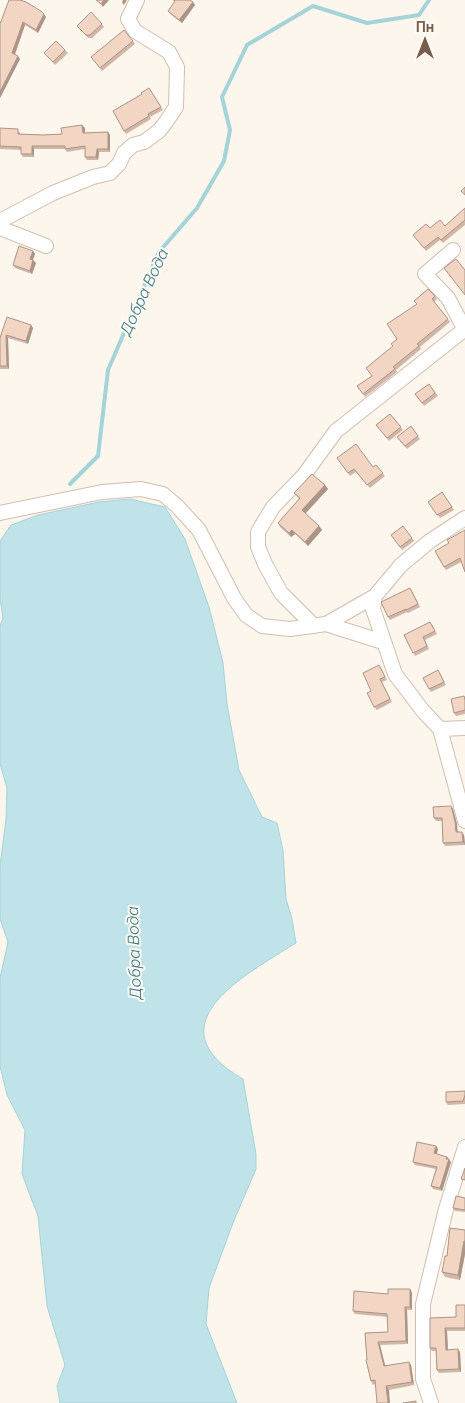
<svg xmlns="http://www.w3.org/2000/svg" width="465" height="1403" viewBox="0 0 465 1403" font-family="Raleway,sans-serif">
<rect width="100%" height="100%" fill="#fdf6ec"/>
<!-- water -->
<path fill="#bfe3e8" stroke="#a5d3da" d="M130,499L165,507L185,539L209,607L223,663L227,704L239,770L262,817L277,823L283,850L286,899L292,919L296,943C245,975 150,1025 243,1079L256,1154V1169L233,1223L209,1288L206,1324L237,1403H60L57,1386L65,1365L47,1306L38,1216L22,1174L25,1130L7,1095L0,1066V978L8,942L0,919V866L6,819L7,788L0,764V626L3,618L0,598V541L11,525L38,515L99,502Z"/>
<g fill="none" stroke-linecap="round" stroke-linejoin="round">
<!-- stream -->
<path stroke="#a5d3da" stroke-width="4" d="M70,484L98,456L108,370L159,252L197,208L224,161L230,130L222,97L247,45L313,6L367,23L419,15L429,0"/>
<defs>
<path id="street" d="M0,221L53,193L93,177L110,173L119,164L124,153L133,145L144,142L159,131L166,122L176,107L177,67L169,52L135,31L128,19L137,0
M0,228L46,246
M453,250L425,274L448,298L465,330
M0,513L102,492L141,489L163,494L177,506L199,530L234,598L246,615L262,626L290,629L326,624L383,642
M465,518L430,541L401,565L375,596L373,609L395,674L423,711L440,729L465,821
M326,624L375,596
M314,626L281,593L265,564L258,547V532L273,507L304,475L336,431L465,329
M440,729L465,728
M431,1403L423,1379V1304L446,1209L465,1147"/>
</defs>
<!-- street casing -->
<use href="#street" stroke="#d1beb0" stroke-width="16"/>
<!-- street -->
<use href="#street" stroke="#fff" stroke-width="14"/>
</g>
<!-- wall -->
<path fill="#d1b7a8" d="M172,0H190L195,5L182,23L170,14L168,11L175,2Z
M46,17L38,33L25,25L15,55L20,59L0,98V24Z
M102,24L104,27L92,38H88L77,26Z
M133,41L135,44L102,71L91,57Z
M65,50L68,53L55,65L44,53Z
M149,88L163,110L150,117L151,119L126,134L124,131L142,94Z
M82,125L85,128V133L108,132L110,135V152H99L98,160H87L85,157V149L67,152L65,149H34V157H23L21,154V150L0,149V128L20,132V134L43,135L62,134Z
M465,208V225L443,243L440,240L426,251L413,235L430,228L445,226Z
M33,251L35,254L33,260L36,263L32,274L15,268L13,265Z
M435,296L437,299L434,302L450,322L420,347L421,349L396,370L397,372L365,397L357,386L372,376L393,346L397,339L387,324Z
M31,325L33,328L28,344L8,338L9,369H0V338Z
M429,384L438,396L424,406L415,394Z
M390,414L403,430L389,441L376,425Z
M411,426L420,439L407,449L397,437Z
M337,458L373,467L376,465L385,476L370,488L356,472L350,476Z
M325,485L328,489L305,513L319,526L322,530L308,546L295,534L291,537L280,527L278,523L299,499L294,493Z
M442,492L454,510L440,518L428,502Z
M403,526L414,541L402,550L391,535Z
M465,530L461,562L446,570L444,567L449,543Z
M412,591L420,607L408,613L407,612L390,620L388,617Z
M432,625L437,634L425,640L429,649L415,656L404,635Z
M381,668L387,680L382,682L392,702L377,710L374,707L371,691Z
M440,673L446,685L431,692L429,689Z
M464,696L465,697V714L456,716L454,713Z
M451,806L453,809L457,824V832L464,835L465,845L445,846L443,843L442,821H436L434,818Z
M465,1091V1104L448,1105L446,1102Z
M436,1146L438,1149L437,1154L447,1157L451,1162L442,1191L433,1189L431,1186L436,1169L415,1165L413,1162Z
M465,1198V1212L455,1211L453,1208Z
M465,1230V1254L460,1280L445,1277L442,1272L447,1256Z
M410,1289L412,1293V1310H407L408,1344L380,1345L385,1365H411L414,1385L389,1390L375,1384L373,1385L371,1381L367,1360L365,1333L388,1332V1317L355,1314L353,1311L388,1294Z
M465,1305V1331H447L448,1350L460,1352L461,1372L439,1373L437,1370L436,1351H432L430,1348V1318L456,1317Z"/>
<!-- shaded-wall -->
<path fill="#aa9588" d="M104,0H109L103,7L101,4Z
M123,0H127L124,5L122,2Z
M193,2L195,5L182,23L179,20Z
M44,14L46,17L38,33L36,30Z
M23,22L25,25L14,56L12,53Z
M18,56L20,59L0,98V92Z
M82,125L85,128V136L83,133Z
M108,132L110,135V152L108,149Z
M32,146L34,149V157L32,154Z
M97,149L99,152L98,160L96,157Z
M33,251L35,254L32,262L30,259Z
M33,260L36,263L32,274L30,271Z
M31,325L33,328L28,344L26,341Z
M6,335L8,338L9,369L7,366Z
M325,485L328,489L305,514L302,510Z
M319,526L322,530L308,546L305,542Z
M292,530L295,534L291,537L289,533Z
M451,806L453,809L457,824L458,835L456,832Z
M462,832L464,835L465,845L463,842Z
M436,1146L438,1149L436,1156L434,1153Z
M447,1157L451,1162L442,1191L440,1188Z
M464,1241L465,1242V1254L460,1280L458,1275Z
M410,1289L412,1293V1310L410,1307Z
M405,1307L407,1310L408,1344L406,1341Z
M445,1328L447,1331L448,1353L446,1350Z
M378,1342L380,1345L386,1369L384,1366Z
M458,1349L460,1352L461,1372L459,1369Z
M409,1362L411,1365L414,1385L412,1382Z
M386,1386L389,1390L390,1403H388Z"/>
<!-- building -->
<path fill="#f3d5c3" stroke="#aa9588" d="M9,0H20L26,2L41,11L44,14L36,30L23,22L12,53L18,56L0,92V24Z
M96,0H104L101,4Z
M174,0H190L193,2L179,20L168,11L175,1Z
M91,12L102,24L90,35H86L77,26Z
M124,30L133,41L100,68L91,57Z
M56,41L65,50L53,62L44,53Z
M149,88L161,107L148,114L149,116L124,131L113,111L142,94L141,93Z
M82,125L83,133L108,132V149H97L96,157H85V146L65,149V146H32V154H21V147L0,146V128L18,129V134L43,135L62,134L61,128Z
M465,187V195L461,191Z
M465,208V220L441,240L438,237L424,248L413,235L426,224L430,228L440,220L445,226Z
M19,246L33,251L30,259L33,260L30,271L13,265Z
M456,259L465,270V295L444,268Z
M428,289L435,296L432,299L448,319L417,344L419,346L393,367L395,369L363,394L357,386L372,376L366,368L393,346L391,344L397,339L387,324L417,304L414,301Z
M7,317L31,325L26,341L6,335L7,366H0V338Z
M429,384L435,393L422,403L415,394Z
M390,414L401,427L387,438L376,425Z
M411,426L418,436L405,446L397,437Z
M356,444L373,467L376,465L383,473L367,485L354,469L348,473L337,458Z
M312,474L325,485L302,510L319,526L305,542L292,530L289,533L278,523L300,498L294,493Z
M442,492L452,507L437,515L428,502Z
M403,526L412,538L400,547L391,535Z
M465,530V572L460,558L444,567L435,551L449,543L447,540Z
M410,588L418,604L406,610V609L388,617L381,602Z
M430,622L435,631L423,637L427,646L413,653L404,635Z
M379,665L385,677L380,679L390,699L374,707L367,693L371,691L363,673Z
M438,670L444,682L429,689L423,678Z
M464,696L465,700V710L454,713L451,699Z
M451,806L455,821L456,832H462L463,842L443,843L442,818H434L433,807Z
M465,1091V1095L463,1101L446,1102V1092Z
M417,1142L436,1146L434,1153L447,1157L446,1159H449L440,1188L431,1186L437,1167L413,1162Z
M465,1168V1180L461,1179Z
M456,1196L465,1198V1210L453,1208Z
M450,1228L465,1230V1241H464L458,1275L442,1272L445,1256H447Z
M388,1289H410V1307H405L406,1341L378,1342L384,1366L409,1362L412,1382L386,1386L388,1403H377L375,1380L371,1381L366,1360H367L365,1333L388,1332L387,1314L353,1311L354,1291L388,1294Z
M456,1305H465V1328H445L446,1350L458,1349L459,1369L437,1370L436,1348H430V1318L456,1317Z
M416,1401V1403H403Z"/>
<g text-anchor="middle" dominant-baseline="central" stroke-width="4" stroke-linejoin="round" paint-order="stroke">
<!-- water labels -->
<g font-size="16" font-style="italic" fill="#437c86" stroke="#fffaf3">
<text transform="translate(144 292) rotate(-65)">Добра Вода</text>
<text transform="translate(134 953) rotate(-92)">Добра Вода</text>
</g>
</g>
<!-- north arrow -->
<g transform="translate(425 40)" stroke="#fffaf3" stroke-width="4" paint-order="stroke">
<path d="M0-4L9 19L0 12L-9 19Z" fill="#7a5c4d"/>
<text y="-8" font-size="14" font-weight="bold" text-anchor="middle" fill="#7a5c4d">Пн</text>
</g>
</svg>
